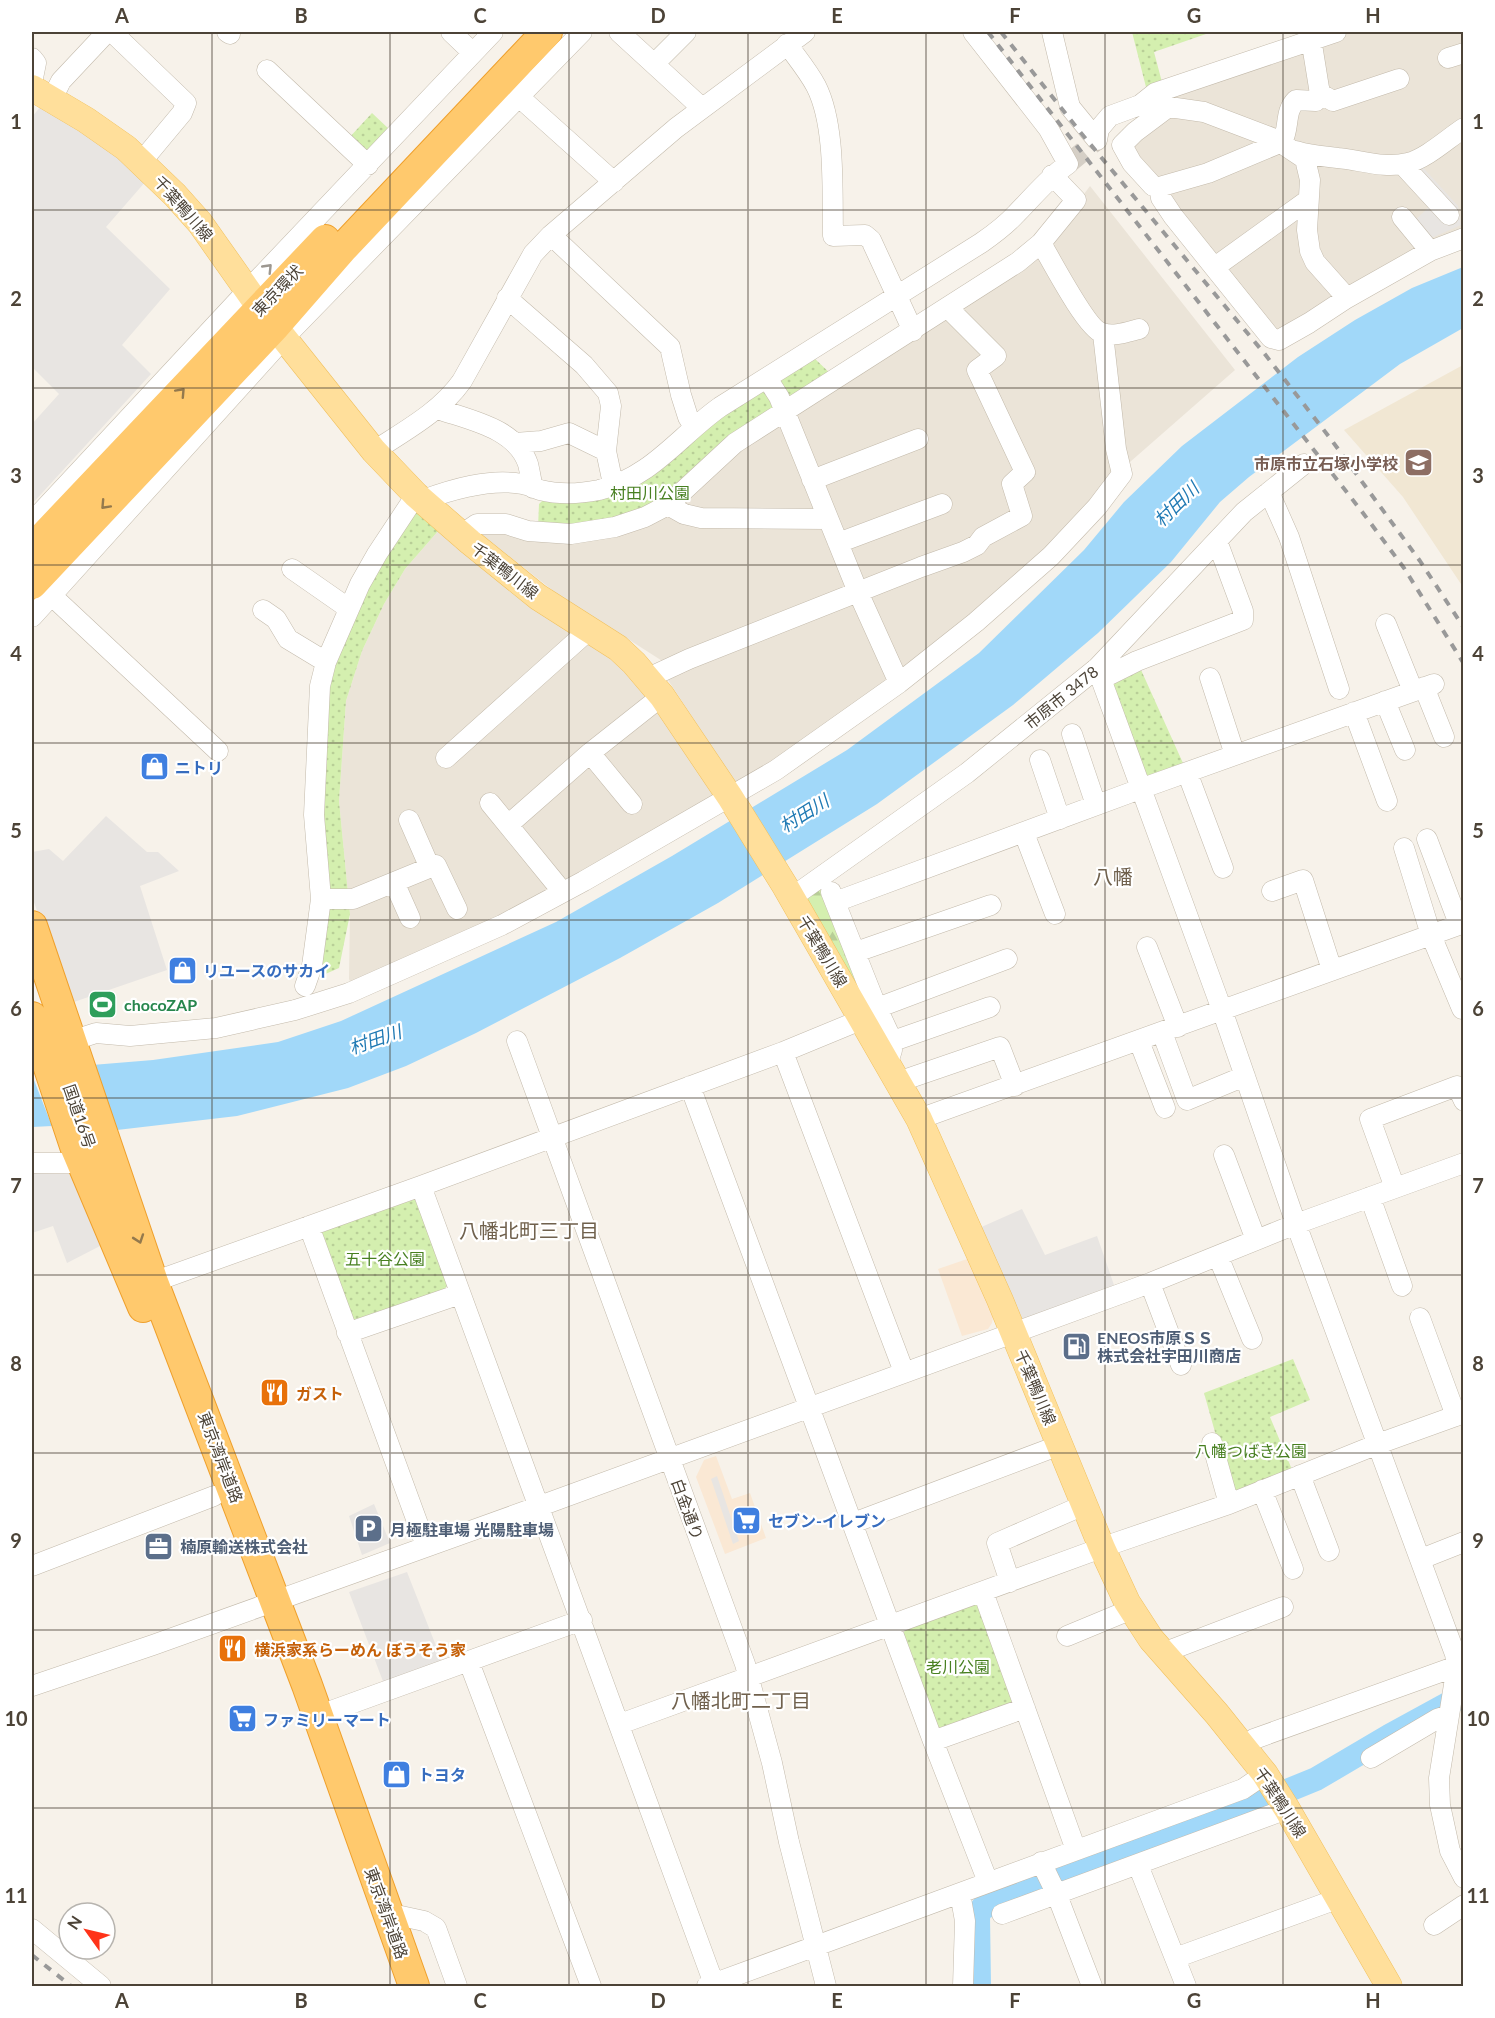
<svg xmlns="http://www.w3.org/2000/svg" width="1495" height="2018" viewBox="0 0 1495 2018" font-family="Lato,'Noto Sans JP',sans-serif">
<defs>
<pattern id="grass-dots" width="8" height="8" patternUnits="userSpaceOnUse" patternTransform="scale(1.5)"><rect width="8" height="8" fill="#d4efaf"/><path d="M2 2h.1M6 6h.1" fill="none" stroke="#b8ce97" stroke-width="1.8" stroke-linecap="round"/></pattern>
<pattern id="forest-firs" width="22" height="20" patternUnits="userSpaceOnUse" patternTransform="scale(1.5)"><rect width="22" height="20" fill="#d4efaf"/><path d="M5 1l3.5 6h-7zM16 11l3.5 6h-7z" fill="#b8ce97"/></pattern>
</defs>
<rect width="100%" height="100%" fill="#f7f2ea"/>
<!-- residential -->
<path fill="#ebe4d8" d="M1347,32H1463V124L1406,161L1308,152L1288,139L1298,103L1318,106V40Z
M1309,50L1312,98L1299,94L1282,135L1153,96Z
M1165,116H1187L1268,143L1159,183L1128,148Z
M1463,133V235L1348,291L1313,253L1307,159L1382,169Z
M1276,150L1299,162L1303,196L1219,259L1166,193Z
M1090,186L1235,370L1130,462L1095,504L901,678L792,414L1049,241Z
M1296,219L1301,221L1338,298L1278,336L1223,271Z
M784,415L821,511L701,515L679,500Z
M663,512L822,524L852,590L667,664L556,593L477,531Z
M439,530L454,546L495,577L618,660L651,698L716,799L531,907L353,988L349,979L350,914L339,801L346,701L362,651L384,604L405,569Z
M855,596L894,679L739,788L668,680L688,663Z"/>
<!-- commercial -->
<path fill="#fae8d4" d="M970,1258L993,1317L992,1323L988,1329L962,1336L938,1269Z
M716,1456L732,1499L750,1493L766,1538L725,1554L696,1477L704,1460Z"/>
<!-- education -->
<path fill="#f1e7d3" d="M1463,365V364V587L1403,497L1344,430Z"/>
<!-- grass -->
<path fill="url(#grass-dots)" d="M1132,32H1205L1206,34L1154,52L1163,86L1147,91Z
M372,113L390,130L366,155L348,139Z
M813,357L833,376L696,476L625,520L538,528L539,504L544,499L590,501Z
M416,510L439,530L405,569L384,604L362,651L346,701L339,801L350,914L339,968L314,979L319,808L328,673L353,607Z
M1137,661L1187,772L1140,789L1101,679Z
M410,1196L418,1199L450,1282L443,1291L357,1323L348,1317L319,1238L322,1227Z
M1293,1359L1310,1400L1270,1417L1293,1472L1233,1496L1204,1393Z
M972,1602L982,1609L1015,1694L1010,1706L944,1730L935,1725L902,1637L907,1625Z"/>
<!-- forest -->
<path fill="url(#forest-firs)" d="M819,888L826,897L866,1001L804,895Z"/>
<!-- parking -->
<path fill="#e8e5e2" d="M41,106L82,127L146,181L106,227L170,289L122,345L151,374L32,504V424L59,394L32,367V117Z
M1418,162L1458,206L1461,225L1429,239L1412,223L1431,205L1401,169Z
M106,816L147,852H158L179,871L140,886L167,970L71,1003L32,897V852L49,849L63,861Z
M32,1173L74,1174L102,1245L67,1263L53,1226L32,1233Z
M1022,1209L1045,1255L1097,1236L1114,1285L1019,1322L977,1229Z
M717,1476L739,1541L733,1544L711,1479Z
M374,1504L390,1543L362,1555L349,1516Z
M407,1572L442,1661L384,1684L349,1592Z"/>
<!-- water -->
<path fill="#a1d8f9" d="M1463,267V328L1400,364L1249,477L1220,502L1171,562L1098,633L1013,705L877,804L718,903L620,958L476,1033L406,1066L348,1088L237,1116L117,1130L92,1065L153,1060L278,1042L341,1021L556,922L672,856L847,750L979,653L1084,550L1124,502L1182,446L1298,357L1355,320L1412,288Z
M32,1075L52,1126L32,1127Z"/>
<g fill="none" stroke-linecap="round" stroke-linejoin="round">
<!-- river -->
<path stroke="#a1d8f9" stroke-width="24" d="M979,1986L978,1916L982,1908L1204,1825L1316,1779L1389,1736L1464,1695"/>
<!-- minor-tunnel -->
<path stroke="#d5cfc6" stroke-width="20" stroke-dasharray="20 10" stroke-linecap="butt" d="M1068,164L1097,140"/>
<defs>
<path id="minor" d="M112,32L186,103L182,113L142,161
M227,32L230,34
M451,32L473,53
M619,32L702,108
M1052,32L1070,107L1097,140
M1310,32L1319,88L1321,94L1333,101L1399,79
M787,44C797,58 808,71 816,86C836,125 832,192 833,236L865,235L871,240L913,331
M32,58L36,63L32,83
M1448,58L1464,53
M654,64L686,32
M267,70L368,165
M518,96L614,182
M52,99L61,81L107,32
M1140,105L1155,93L1336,32
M1167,108L1135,132L1122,145L1132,163L1153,186L1159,187L1208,173L1282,142C1290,128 1284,112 1296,100L1316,101L1321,94
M1097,140L1099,129L1110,116L1140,105L1176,108L1204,112L1275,139L1305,159L1310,180L1307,230L1310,251L1315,262L1347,298L1430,251L1464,238
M1296,151C1312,156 1322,156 1338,158C1361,160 1384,169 1408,163C1427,158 1447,139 1464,128
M1402,164L1449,215
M1159,187L1161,198L1173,216L1271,338L1279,340L1309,323L1347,298
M1402,217L1430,251
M551,235L670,347L681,395L688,417L694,427
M1041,243C1051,260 1087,329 1102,333C1114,337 1127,332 1139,329
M1215,267L1308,200
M507,298L584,365L608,393L611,406L606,451L613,484
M767,378L779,397L858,592L899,683
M438,409C469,420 516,428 528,464C530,472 531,480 533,488
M515,443L541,441L569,433L606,451
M374,451C406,430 440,412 462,381L533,254L551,235L676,128L805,32
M812,480L918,439
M1269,492L1289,537L1339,689
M423,500C453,489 490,478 522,484C528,485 534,488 540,490C560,495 579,494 599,490C652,477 679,436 720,407L981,243C994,234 1006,225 1017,213C1034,196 1048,178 1068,164L1048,128L973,32
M668,505L684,514L701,518L828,519
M32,522L248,290L493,32
M461,535L477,524H506L528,531L571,534L615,527L645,517L668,505L735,443L1018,262L1041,243L1076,200L1052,175
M838,543L942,504
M292,569L348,608
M51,595L218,751
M263,610L276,619L288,639L326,662
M32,617L284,338L582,32
M1386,624L1413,691
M1097,668L1222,1010L1296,1224L1455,1654L1457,1666L1439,1778L1440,1805L1450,1851L1464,1878
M648,678L689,659L921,567L963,552L977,545L983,537L1022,516L1012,484L1025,472L977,370L996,356L948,308
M1210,678L1235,755
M1101,679L1137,661L1243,620V611L1217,541
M1424,687L1444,737
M1385,701L1405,750
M1354,712L1387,801
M1072,734L1096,805
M590,753L632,804
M446,758L589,630
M1040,760L1060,819
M1187,772L1223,868
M490,803L557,885
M409,820L430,868
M508,825L590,753L662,696
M1024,833L1055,914
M1427,839L1459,924
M1404,848L1431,935L1462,1009
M394,882L410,918
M1272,891L1303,880L1332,970
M831,892L877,1008L890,1036L892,1050L888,1063
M791,898L967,773L1097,668L1244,512L1304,464
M321,899H353L436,865L457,909
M835,902L1140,789L1434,684
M1147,947L1178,1027
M856,952L991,905
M305,986L312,966L321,899L314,815L320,686L326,662L360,584L377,554L416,495
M877,1008L1007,959
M1162,1032L1187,1100L1245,1076
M71,1041L96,1033L130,1036L216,1028L295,1010L349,993L502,925L584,881L776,770L899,683L976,622L1051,556L1097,507L1122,474L1116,449L1103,334
M517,1041L745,1664L772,1763L789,1842L826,1986
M1139,1041L1165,1108
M891,1045L896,1040L990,1007
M783,1052L904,1372
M898,1082L1000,1047L1015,1086
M690,1086L933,1741L988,1882
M919,1119L1464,923
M1224,1155L1256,1240
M32,1163H82
M421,1186L714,1984
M1395,1188L1370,1119L1457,1086L1464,1101
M1370,1197L1402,1286
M309,1226L426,1546
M1218,1256L1252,1339
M153,1282L421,1186L783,1052L863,1019
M1150,1283L1181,1365
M1420,1318L1456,1416
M347,1333L460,1294
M1212,1443L1229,1504
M1300,1475L1329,1551
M1262,1490L1293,1569
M853,1523L1060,1445
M1421,1559L1464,1542
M32,1566L214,1496
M1010,1582L997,1543L1084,1505
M983,1592L1076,1850
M1067,1636L1132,1609
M1165,1655L1173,1649L1283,1607
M469,1662L591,1986
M32,1686L153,1645L540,1506L1150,1283L1296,1224L1464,1163
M317,1716L582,1620
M620,1724L1115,1543L1229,1504L1378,1444L1464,1413
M933,1741L1025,1708
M1243,1747L1254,1739L1457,1666
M1371,1758L1437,1719L1449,1715
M1041,1862L1057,1895L1092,1986
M1138,1865L1186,1986
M960,1893L965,1921L963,1986
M387,1913L424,1921L436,1928L457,1986
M1002,1914L1287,1809
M1434,1925L1464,1905
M32,1929L101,1986
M1175,1958L1337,1899
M707,1986L1243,1789L1265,1774"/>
<path id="major" d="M32,88L86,120L126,148L175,195L200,223L260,308L374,451L416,495L470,542L538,597L618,648L634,663L662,696L730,797L785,886L919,1119L1000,1300L1102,1548L1127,1602L1151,1639L1217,1714L1265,1774L1287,1809L1389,1986"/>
<path id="highway" d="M32,549L325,240
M32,584L275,326L343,248L547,32
M32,926L153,1282L307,1685L414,1986
M32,1017L75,1146L143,1307"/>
</defs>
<!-- minor casing -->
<use href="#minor" stroke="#c3baab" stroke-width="21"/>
<!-- major casing -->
<use href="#major" stroke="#f1c05d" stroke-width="27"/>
<!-- highway casing -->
<use href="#highway" stroke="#efa02c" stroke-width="32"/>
<!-- minor -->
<use href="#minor" stroke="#fff" stroke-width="20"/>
<!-- major -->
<use href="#major" stroke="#ffdf9b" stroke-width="26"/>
<!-- highway -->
<use href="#highway" stroke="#ffc96d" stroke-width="30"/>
<!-- rail -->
<path stroke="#999" stroke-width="4" stroke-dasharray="8 8" stroke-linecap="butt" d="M988,32L1363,513L1404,568L1464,664
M1001,32L1081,133L1264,353L1330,438L1420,561L1464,628
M32,1955L71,1986"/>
</g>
<!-- one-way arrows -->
<defs><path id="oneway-chevron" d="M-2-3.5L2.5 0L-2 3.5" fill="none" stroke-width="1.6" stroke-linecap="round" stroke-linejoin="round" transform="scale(1.5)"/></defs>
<use stroke="#9d9891" href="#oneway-chevron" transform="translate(268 268) rotate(-46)"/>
<g stroke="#94794d">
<use href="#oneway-chevron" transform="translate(181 392) rotate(-47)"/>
<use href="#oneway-chevron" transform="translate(105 505) rotate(133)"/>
<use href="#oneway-chevron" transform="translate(139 1239) rotate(71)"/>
</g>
<!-- grid -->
<path fill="none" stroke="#4c4337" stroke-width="1.5" stroke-opacity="0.55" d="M212,32V1986M390,32V1986M569,32V1986M748,32V1986M926,32V1986M1105,32V1986M1283,32V1986M32,210H1464M32,388H1464M32,565H1464M32,743H1464M32,920H1464M32,1098H1464M32,1275H1464M32,1453H1464M32,1630H1464M32,1808H1464"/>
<!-- icons -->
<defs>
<symbol id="school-square" viewBox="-11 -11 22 22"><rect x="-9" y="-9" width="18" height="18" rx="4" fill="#8d6e63" stroke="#fff"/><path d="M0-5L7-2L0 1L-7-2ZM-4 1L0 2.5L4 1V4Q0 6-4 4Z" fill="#fff"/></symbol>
<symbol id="shop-square" viewBox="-11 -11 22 22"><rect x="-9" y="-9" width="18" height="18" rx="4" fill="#3f7fe0" stroke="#fff"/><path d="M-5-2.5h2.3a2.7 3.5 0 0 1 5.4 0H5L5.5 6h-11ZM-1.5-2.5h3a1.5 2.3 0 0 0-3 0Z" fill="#fff"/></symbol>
<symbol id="stadium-square" viewBox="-11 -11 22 22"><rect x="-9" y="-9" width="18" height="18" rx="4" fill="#2e9e5b" stroke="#fff"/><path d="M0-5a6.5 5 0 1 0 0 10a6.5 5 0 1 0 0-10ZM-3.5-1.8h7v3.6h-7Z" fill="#fff"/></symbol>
<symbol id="fuel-square" viewBox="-11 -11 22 22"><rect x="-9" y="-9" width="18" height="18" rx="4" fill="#5c6f8a" stroke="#fff"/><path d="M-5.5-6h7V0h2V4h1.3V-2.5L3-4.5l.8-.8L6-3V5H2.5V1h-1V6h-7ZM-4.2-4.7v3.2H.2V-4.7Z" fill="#fff"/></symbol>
<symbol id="restaurant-square" viewBox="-11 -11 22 22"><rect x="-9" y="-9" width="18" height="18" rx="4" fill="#e8710a" stroke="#fff"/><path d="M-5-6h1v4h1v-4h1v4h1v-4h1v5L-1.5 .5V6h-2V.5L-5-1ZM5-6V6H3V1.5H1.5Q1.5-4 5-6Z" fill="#fff"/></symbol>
<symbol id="supermarket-square" viewBox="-11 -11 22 22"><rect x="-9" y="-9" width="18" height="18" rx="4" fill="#3f7fe0" stroke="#fff"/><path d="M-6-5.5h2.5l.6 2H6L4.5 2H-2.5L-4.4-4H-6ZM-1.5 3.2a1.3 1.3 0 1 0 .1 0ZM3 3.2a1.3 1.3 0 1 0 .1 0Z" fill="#fff"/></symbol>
<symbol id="parking-square" viewBox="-11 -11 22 22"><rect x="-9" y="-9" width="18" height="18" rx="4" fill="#5c6f8a" stroke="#fff"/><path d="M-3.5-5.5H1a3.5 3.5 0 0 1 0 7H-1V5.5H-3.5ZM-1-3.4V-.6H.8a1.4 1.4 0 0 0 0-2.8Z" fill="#fff"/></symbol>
<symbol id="office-square" viewBox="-11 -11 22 22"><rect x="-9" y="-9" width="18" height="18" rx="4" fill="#5c6f8a" stroke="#fff"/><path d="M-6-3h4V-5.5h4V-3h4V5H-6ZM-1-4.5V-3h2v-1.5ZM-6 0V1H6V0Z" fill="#fff"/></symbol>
</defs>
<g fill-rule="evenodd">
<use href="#school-square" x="1402" y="446" width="33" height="33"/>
<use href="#shop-square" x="138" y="750" width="33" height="33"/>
<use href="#shop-square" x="166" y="954" width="33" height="33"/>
<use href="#stadium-square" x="86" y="988" width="33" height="33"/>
<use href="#fuel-square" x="1060" y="1330" width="33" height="33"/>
<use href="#restaurant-square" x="258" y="1376" width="33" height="33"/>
<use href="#supermarket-square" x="730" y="1504" width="33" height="33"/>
<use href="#parking-square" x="352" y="1512" width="33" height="33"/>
<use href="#office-square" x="142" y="1530" width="33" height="33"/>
<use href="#restaurant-square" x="216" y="1632" width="33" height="33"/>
<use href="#supermarket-square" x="226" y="1702" width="33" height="33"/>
<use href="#shop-square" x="380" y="1758" width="33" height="33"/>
</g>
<g text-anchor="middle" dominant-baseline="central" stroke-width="4.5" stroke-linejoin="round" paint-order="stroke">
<!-- street labels -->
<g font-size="16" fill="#4c4337" stroke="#fff">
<text transform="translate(184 208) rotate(49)">千葉鴨川線</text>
<text transform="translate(277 290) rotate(-46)">東京環状</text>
<text transform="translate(505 570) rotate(38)">千葉鴨川線</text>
<text transform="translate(1061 697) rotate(-39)">市原市 3478</text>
<text transform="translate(823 951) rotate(59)">千葉鴨川線</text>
<text transform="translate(80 1116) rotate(71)">国道16号</text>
<text transform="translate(1036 1387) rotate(67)">千葉鴨川線</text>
<text transform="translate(221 1457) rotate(69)">東京湾岸道路</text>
<text transform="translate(688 1509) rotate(70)">白金通り</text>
<text transform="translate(1281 1802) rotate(57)">千葉鴨川線</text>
<text transform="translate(387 1913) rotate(70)">東京湾岸道路</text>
</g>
<!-- education labels -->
<g font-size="16" font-weight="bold" fill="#785e54" stroke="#fff" text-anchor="end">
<text x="1398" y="463">市原市立石塚小学校</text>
</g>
<!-- park labels -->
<g font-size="16" fill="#488021" stroke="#fff">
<text x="650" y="492">村田川公園</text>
<text x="385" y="1258">五十谷公園</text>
<text x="1251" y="1450">八幡つばき公園</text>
<text x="958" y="1666">老川公園</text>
</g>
<!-- shop labels -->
<g font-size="16" font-weight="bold" fill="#366cbe" stroke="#fff" text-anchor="start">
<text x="175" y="767">ニトリ</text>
<text x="203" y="970">リユースのサカイ</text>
<text x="768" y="1520">セブン-イレブン</text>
<text x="263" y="1719">ファミリーマート</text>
<text x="418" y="1774">トヨタ</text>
</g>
<!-- leisure labels -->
<g font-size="16" font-weight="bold" fill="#27864d" stroke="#fff" text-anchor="start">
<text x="124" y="1004">chocoZAP</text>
</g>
<!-- service labels -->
<g font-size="16" font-weight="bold" fill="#4e5e75" stroke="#fff" text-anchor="start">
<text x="1097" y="1337">ENEOS市原ＳＳ<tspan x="1097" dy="18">株式会社宇田川商店</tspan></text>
<text x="390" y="1529">月極駐車場 光陽駐車場</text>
<text x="180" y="1546">楠原輸送株式会社</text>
</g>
<!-- food labels -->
<g font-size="16" font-weight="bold" fill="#c56008" stroke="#fff" text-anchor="start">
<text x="296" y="1393">ガスト</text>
<text x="254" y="1649">横浜家系らーめん ぼうそう家</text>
</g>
<!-- water labels -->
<g font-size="18" font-style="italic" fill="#207ab4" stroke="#fff">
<text transform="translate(1176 504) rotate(-44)">村田川</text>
<text transform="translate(804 813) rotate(-32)">村田川</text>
<text transform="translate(375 1039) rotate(-19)">村田川</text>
</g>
<!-- quarter labels -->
<g font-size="20" fill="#70614d" stroke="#fff">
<text x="1113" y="876">八幡</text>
<text x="529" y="1230">八幡北町三丁目</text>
<text x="741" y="1700">八幡北町二丁目</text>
</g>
</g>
<!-- border -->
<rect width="1495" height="2018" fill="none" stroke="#ffffff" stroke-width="66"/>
<!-- north arrow -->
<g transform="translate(87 1931) rotate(304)"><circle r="28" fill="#ffffff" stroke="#b7b4af" stroke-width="1.5"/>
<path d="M0-4.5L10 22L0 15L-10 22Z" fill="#ff3319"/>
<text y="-9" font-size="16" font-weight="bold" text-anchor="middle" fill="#4c4337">N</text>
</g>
<rect x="33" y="33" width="1429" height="1952" fill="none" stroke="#4c4337" stroke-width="2"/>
<g font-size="20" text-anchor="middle" font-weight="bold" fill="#4c4337">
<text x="122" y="23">A</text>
<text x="301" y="23">B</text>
<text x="480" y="23">C</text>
<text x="658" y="23">D</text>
<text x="837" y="23">E</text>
<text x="1015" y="23">F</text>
<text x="1194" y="23">G</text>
<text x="1373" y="23">H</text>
<text x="16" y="129">1</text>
<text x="1478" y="129">1</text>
<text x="16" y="306">2</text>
<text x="1478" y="306">2</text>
<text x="16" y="483">3</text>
<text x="1478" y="483">3</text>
<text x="16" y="661">4</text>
<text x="1478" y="661">4</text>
<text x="16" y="838">5</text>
<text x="1478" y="838">5</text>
<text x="16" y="1016">6</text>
<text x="1478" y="1016">6</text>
<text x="16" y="1193">7</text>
<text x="1478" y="1193">7</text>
<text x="16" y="1371">8</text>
<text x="1478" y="1371">8</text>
<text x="16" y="1548">9</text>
<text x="1478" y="1548">9</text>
<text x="16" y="1726">10</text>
<text x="1478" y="1726">10</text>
<text x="16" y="1903">11</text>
<text x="1478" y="1903">11</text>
<text x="122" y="2008">A</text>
<text x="301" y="2008">B</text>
<text x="480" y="2008">C</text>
<text x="658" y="2008">D</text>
<text x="837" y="2008">E</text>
<text x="1015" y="2008">F</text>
<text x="1194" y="2008">G</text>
<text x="1373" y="2008">H</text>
</g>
</svg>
